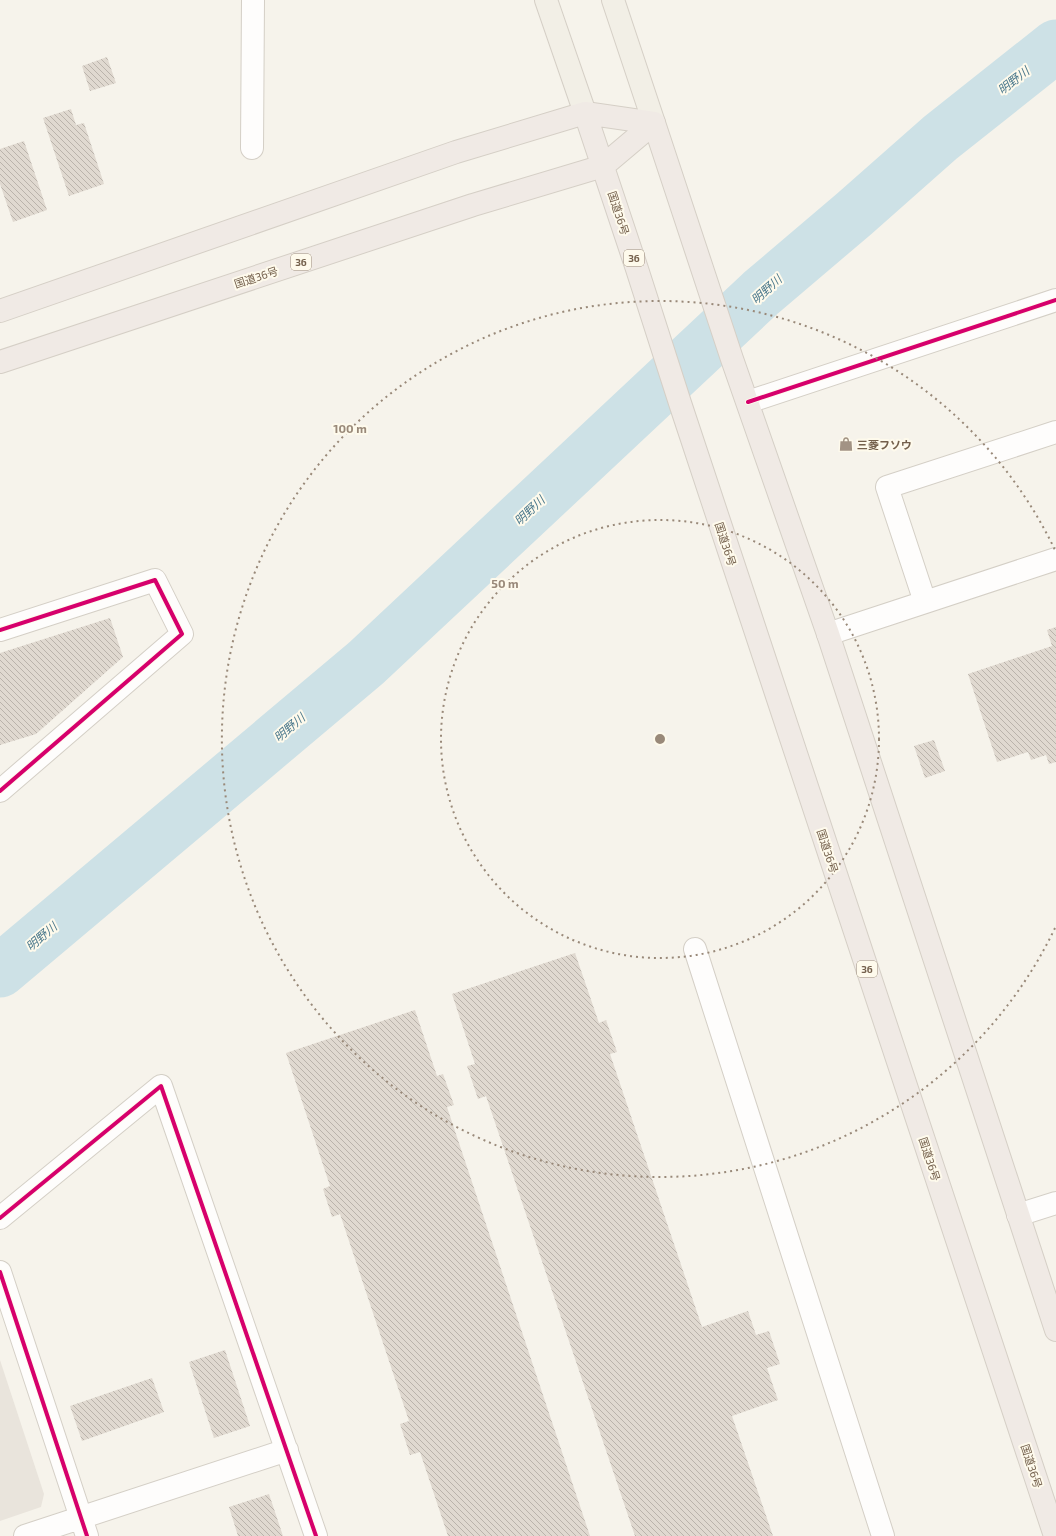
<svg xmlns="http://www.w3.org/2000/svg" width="1056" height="1536" viewBox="0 0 1056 1536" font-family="'Exo 2','Noto Sans JP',sans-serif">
<defs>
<pattern id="building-back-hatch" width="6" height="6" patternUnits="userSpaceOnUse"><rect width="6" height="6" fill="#e0d9d0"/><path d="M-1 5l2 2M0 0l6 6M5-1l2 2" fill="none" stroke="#bab3ab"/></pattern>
</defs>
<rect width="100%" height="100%" fill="#f6f3eb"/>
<!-- industrial -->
<path fill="#e9e4dc" d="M0,1360L44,1494L41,1507L0,1521Z"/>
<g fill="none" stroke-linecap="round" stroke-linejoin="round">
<!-- river -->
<path stroke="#cde1e6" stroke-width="53" d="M0,971L366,663L761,293L854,214L940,138L1056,46"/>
</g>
<!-- building -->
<path fill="url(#building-back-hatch)" d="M107,57L116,83L90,91L82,66Z
M71,109L76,125L84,123L104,184L69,196L43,118Z
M24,141L47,210L13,222L0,184V149Z
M110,618L123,657L36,734L0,745V653Z
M1056,627V762L1049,764L1046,755L1031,760L1028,752L997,762L968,674L1052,646L1047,630Z
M934,740L945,771L925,778L914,746Z
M575,953L599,1023L606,1020L617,1052L610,1054L702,1327L748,1311L756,1335L769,1331L780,1364L767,1368L778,1400L732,1416L773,1536H635L486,1096L478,1099L467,1066L475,1064L452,994Z
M415,1010L437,1076L443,1074L454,1105L447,1107L590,1536H448L420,1452L410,1455L400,1424L409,1421L340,1214L332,1217L323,1189L330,1186L286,1053Z
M225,1350L250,1426L214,1438L189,1362Z
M152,1378L164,1412L82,1441L70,1406Z
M269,1494L283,1536H238L229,1507Z"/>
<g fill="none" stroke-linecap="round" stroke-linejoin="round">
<defs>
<path id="minor" d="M252,148L253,0
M748,402L1056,300
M925,602L887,487L1056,432
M0,630L155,580L182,634L0,791
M828,634L1056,559
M695,949L883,1536
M1018,1215L1056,1203
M0,1218L161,1086L316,1536
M0,1272L87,1536
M25,1536L287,1450"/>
<path id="major" d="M546,0L585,113
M613,0L654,123"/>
<path id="highway" d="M585,113L637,269L680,403L1055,1536
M654,123L732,359L828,634L1056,1330
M0,311L456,152L585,113L654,123
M0,362L473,205L603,166L654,123"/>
</defs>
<!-- minor casing -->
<use href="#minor" stroke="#d4cfc6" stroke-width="24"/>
<!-- major casing -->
<use href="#major" stroke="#d5cfc6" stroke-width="24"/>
<!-- highway casing -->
<use href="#highway" stroke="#d5cfc6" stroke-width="24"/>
<!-- minor -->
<use href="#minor" stroke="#fefdfc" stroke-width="22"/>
<!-- major -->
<use href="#major" stroke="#f2efe6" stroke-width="22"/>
<!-- highway -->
<use href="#highway" stroke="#f0eae5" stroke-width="22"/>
<defs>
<path id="cycleway" d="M748,402L1056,300
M0,630L155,580L182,634L0,791
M0,1218L161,1086L316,1536
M0,1272L87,1536"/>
</defs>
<!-- cycleway casing -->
<use href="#cycleway" stroke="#fefaec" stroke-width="6"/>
<!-- cycleway -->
<use href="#cycleway" stroke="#d6006c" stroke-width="4"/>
</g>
<!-- distance rings -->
<g fill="none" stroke="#998979" stroke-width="2" stroke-dasharray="2 4">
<circle cx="660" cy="739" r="219"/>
<path d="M1055 928A438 438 0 1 1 1055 550"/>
</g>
<!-- icons -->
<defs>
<symbol id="shop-bare" viewBox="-9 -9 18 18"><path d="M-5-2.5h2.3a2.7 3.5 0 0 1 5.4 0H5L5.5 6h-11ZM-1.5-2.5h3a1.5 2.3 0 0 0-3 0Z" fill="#a29384" stroke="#fefaec" stroke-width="2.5" paint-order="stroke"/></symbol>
</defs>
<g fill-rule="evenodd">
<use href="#shop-bare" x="836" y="434" width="20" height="20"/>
</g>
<g text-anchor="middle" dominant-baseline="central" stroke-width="4" stroke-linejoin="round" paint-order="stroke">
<!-- shield labels -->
<g fill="#fefaec" stroke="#9d8e7c" stroke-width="1">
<rect x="624" y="250" width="20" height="16" rx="3"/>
<rect x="291" y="254" width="20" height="16" rx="3"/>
<rect x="857" y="961" width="20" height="16" rx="3"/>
</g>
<g font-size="10" font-weight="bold" fill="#74604c">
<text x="634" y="258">36</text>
<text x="301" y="262">36</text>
<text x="867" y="969">36</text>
</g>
<!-- street labels -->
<g font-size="11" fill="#74604c" stroke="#fefaec">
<text transform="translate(619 213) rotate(72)">国道36号</text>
<text transform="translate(256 277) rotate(-18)">国道36号</text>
<text transform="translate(726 544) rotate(72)">国道36号</text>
<text transform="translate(828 851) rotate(72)">国道36号</text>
<text transform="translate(930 1159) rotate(72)">国道36号</text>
<text transform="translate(1032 1466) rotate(72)">国道36号</text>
</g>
<!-- poi labels -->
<g font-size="11" font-weight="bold" fill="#74604c" stroke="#fefaec" text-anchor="start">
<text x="857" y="444">三菱フソウ</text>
</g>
<!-- water labels -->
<g font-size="12" font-style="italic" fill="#4a788c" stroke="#fefaec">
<text transform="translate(1013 80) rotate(-38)">明野川</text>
<text transform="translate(766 289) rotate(-42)">明野川</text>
<text transform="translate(529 510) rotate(-43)">明野川</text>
<text transform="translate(289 727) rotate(-40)">明野川</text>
<text transform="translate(41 936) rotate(-40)">明野川</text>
</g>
</g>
<circle cx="660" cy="739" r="6" fill="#998979" stroke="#fefaec" stroke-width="2"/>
<g font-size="12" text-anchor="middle" font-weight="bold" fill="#998979" stroke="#fefaec" stroke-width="4" stroke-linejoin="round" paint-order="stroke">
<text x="350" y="433">100 m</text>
<text x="505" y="588">50 m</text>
</g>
</svg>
